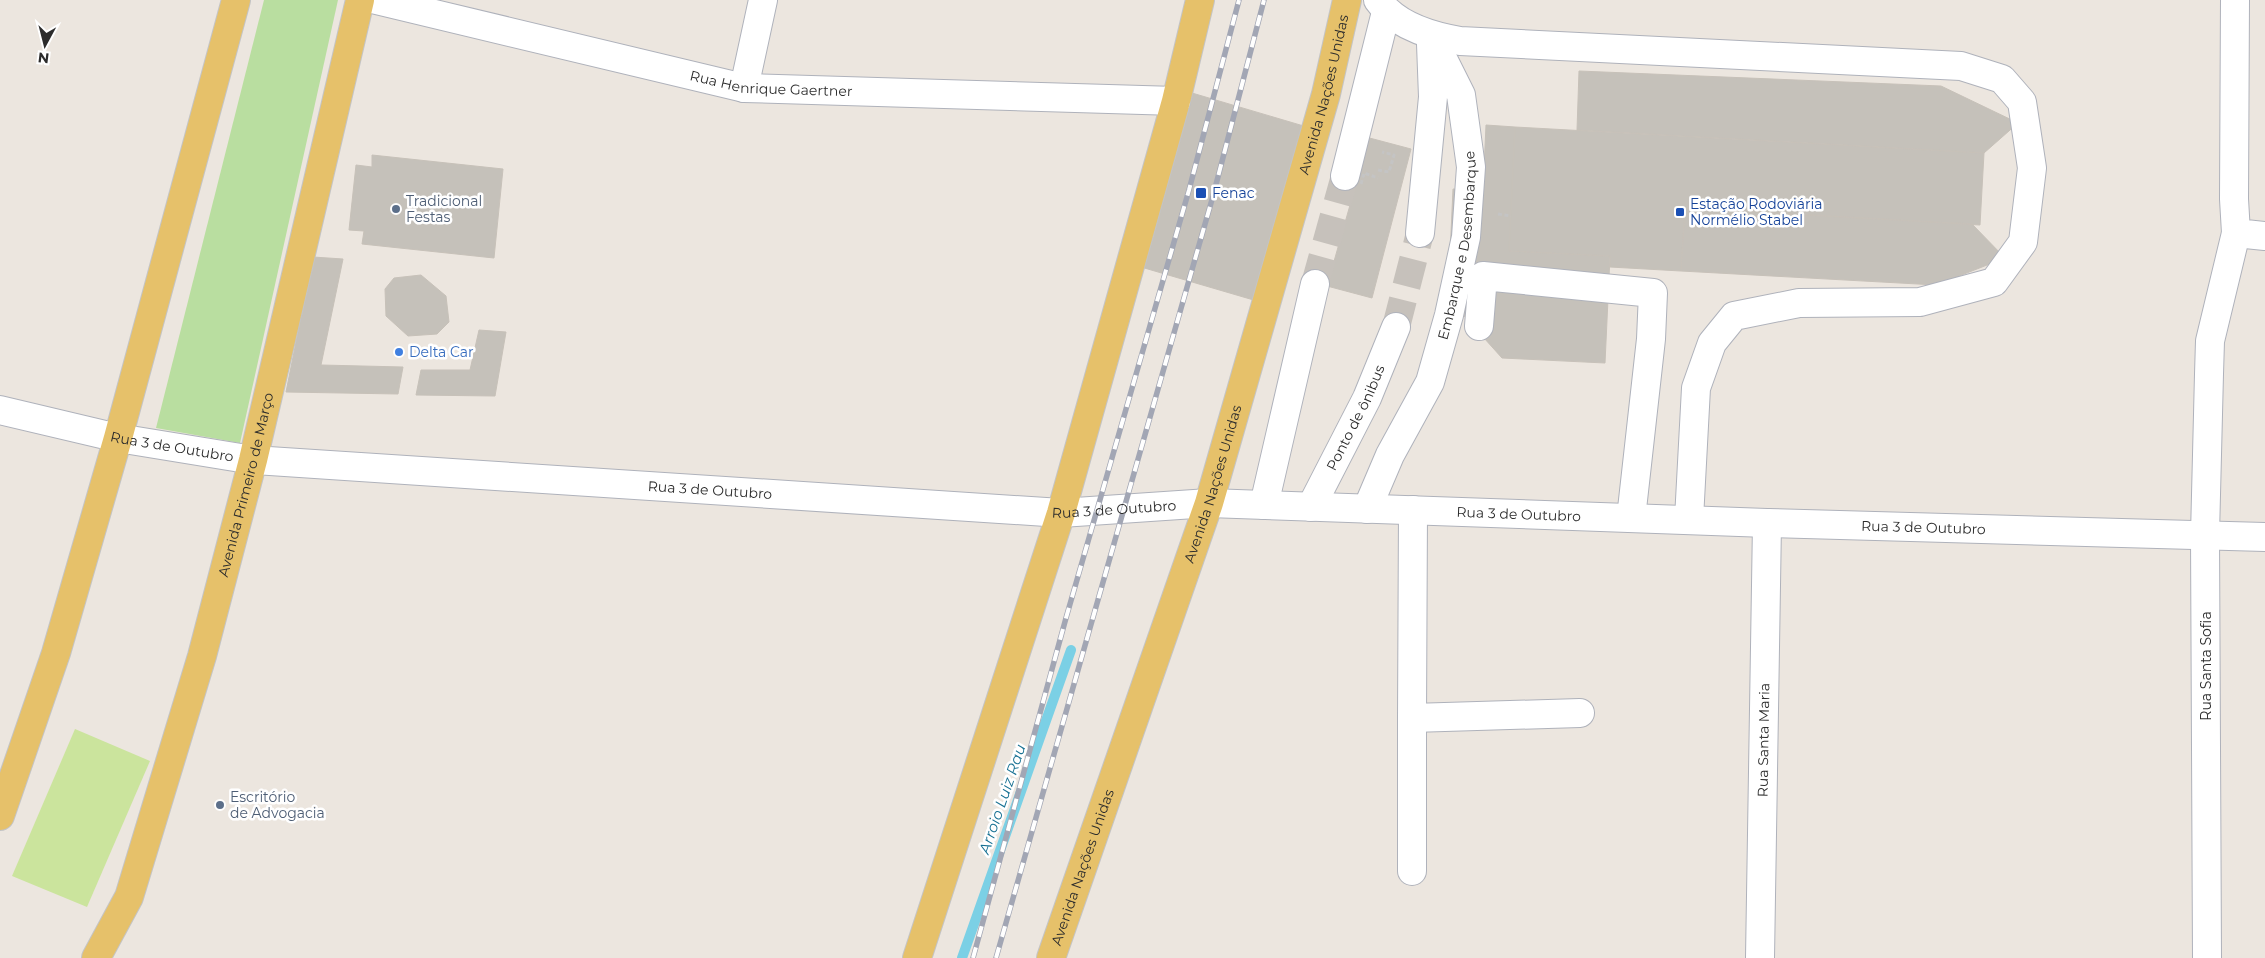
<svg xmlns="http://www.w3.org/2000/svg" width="2265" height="958" viewBox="0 0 2265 958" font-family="Montserrat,sans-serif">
<rect width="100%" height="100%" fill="#ece6df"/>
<!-- green -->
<path fill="#b9dea0" d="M264,0H338L240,443L156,428Z"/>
<!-- pitch -->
<path fill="#cbe49d" d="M75,729L150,761L87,907L12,876Z"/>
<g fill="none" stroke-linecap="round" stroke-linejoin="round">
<!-- stream -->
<path stroke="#7bd0e5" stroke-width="10" d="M962,958L1071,650"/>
</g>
<!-- building -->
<path fill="#c5c1ba" stroke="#c7c1b9" d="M1579,71L1941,86L2018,123L1984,153L1577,130Z
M1192,93L1307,127L1257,301L1141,267Z
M1486,125L1515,127L1509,251L1610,256L1605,363L1502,358L1448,298L1453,189L1483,191Z
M1515,127L1984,153L1980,225L1685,208L1681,271L1610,267V256L1509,251Z
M1362,136L1411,149L1372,298L1327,286L1354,191L1348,189Z
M372,155L503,169L494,258L362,244L364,231L349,230L356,165L372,167Z
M1685,208L1972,224L2005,258L1936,285L1681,271Z
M313,257L343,259L321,365L403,367L398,394L286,392Z
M421,275L446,296L449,322L437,334L408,336L386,316L385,289L394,278Z
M479,330L506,332L495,396L416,395L421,370H470Z"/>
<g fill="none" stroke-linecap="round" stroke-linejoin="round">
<!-- minor-tunnel -->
<path stroke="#c6c1bb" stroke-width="28" stroke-dasharray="28 14" stroke-linecap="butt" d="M1315,284L1345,176
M1396,327L1420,233"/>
<defs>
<g id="minor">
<path id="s1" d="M376,0L744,88L1176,101"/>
<path d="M1378,0C1395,25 1431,36 1460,41L1961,66L2002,79L2022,102L2032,168L2023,242L1994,282L1920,302L1799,303L1734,316L1712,343L1696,388L1689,519"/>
<path d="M2235,0L2234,199L2236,233L2265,236"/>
<path d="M744,88L763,0"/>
<path d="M1345,176L1386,12"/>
<path d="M1420,233L1433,97L1431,44"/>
<path d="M1479,326L1483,276L1653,293L1651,339L1631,518"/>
<path id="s2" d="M0,410L118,438L253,460L1061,513L1209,503L1767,523L2265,537"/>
<path d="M1264,505L1315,284"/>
<path id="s3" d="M1311,507L1367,398L1396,327"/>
<path id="s4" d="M1367,509L1390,455L1430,382L1449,315L1466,237L1471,167L1461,95L1431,35"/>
<path d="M1413,510L1412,718L1580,713"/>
<path d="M1412,718V871"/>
<path id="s5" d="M1760,958L1767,523"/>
<path d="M2207,958L2205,535L2209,374L2210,341L2236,233"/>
</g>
<g id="major">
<path d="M0,816L56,653L118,438L236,0"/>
<path id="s6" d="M96,958L129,897L202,656L253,460L360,0"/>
<path d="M917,958L1061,513L1176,101L1200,0"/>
<path id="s7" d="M1051,958L1209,503L1326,94L1347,0"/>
</g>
</defs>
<!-- minor casing -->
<use href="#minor" stroke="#afb2bb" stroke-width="30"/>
<!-- major casing -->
<use href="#major" stroke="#c4c4c4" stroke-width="30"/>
<!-- path -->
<path stroke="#c4c4c4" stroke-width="3" stroke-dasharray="4 2.5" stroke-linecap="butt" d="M1378,170L1389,172L1394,155L1382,152
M1498,214L1511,216"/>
<!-- minor -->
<use href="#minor" stroke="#fff" stroke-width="28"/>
<!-- major -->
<use href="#major" stroke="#e6c16a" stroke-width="28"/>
<defs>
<path id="rail" d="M973,958L1066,618L1189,190L1239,0
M996,958L1213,196L1264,0"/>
</defs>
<!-- rail casing -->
<use href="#rail" stroke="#a2a6b4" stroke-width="5.5"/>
<!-- rail -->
<use href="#rail" stroke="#fff" stroke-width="4" stroke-dasharray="11" stroke-linecap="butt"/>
<!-- path-bridge -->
<path stroke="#c4c4c4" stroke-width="3" stroke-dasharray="4 2.5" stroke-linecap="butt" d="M1361,184L1364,173L1378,178"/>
</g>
<!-- markers -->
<g fill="#1a4fb4" stroke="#fff" stroke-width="2">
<rect x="1195" y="187" width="12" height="12" rx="2.5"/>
<rect x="1675" y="207" width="10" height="10" rx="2.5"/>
</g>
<g fill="#5c6f8a" stroke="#fff" stroke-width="2">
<circle cx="396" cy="209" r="5"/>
<circle cx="220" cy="805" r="5"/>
</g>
<circle fill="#3f7fe0" stroke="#fff" stroke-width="2" cx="399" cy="352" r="5"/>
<g text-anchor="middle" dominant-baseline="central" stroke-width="5" stroke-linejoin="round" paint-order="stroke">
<!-- street labels -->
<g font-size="14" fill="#2c2c2c" stroke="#fff">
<text stroke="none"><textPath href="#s1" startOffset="405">Rua Henrique Gaertner</textPath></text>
<text stroke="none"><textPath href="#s7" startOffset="906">Avenida Nações Unidas</textPath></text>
<text stroke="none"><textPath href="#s4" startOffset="282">Embarque e Desembarque</textPath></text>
<text stroke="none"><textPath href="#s3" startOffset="100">Ponto de ônibus</textPath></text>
<text stroke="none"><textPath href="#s2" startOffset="176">Rua 3 de Outubro</textPath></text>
<text stroke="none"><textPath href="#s7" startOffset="501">Avenida Nações Unidas</textPath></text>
<text stroke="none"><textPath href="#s6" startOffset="498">Avenida Primeiro de Março</textPath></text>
<text stroke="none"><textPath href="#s2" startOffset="716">Rua 3 de Outubro</textPath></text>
<text stroke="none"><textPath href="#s2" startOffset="1121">Rua 3 de Outubro</textPath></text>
<text stroke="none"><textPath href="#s2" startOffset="1526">Rua 3 de Outubro</textPath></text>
<text stroke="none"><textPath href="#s2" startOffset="1931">Rua 3 de Outubro</textPath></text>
<text transform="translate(2206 666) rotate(-90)">Rua Santa Sofia</text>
<text stroke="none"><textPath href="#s5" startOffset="218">Rua Santa Maria</textPath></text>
<text stroke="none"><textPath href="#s7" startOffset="96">Avenida Nações Unidas</textPath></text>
</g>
<!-- transit labels -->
<g font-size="14" fill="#164399" stroke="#fff" text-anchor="start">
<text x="1212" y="193">Fenac</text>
<text x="1690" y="204">Estação Rodoviária<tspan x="1690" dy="16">Normélio Stabel</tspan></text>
</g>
<!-- service labels -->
<g font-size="14" fill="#4e5e75" stroke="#fff" text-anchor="start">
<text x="406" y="201">Tradicional<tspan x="406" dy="16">Festas</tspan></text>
<text x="230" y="797">Escritório<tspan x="230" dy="16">de Advogacia</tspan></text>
</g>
<!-- shop labels -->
<g font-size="14" fill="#366cbe" stroke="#fff" text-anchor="start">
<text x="409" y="352">Delta Car</text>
</g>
<!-- water labels -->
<g font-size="15" font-style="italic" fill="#187193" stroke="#fff">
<text transform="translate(1002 799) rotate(-71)">Arroio Luiz Rau</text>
</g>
</g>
<!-- north arrow -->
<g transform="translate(45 45) rotate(187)" stroke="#ffffff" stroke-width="4" paint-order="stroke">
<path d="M0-4L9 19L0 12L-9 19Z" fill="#2c2c2c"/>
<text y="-8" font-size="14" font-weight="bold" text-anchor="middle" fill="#2c2c2c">N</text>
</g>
</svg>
